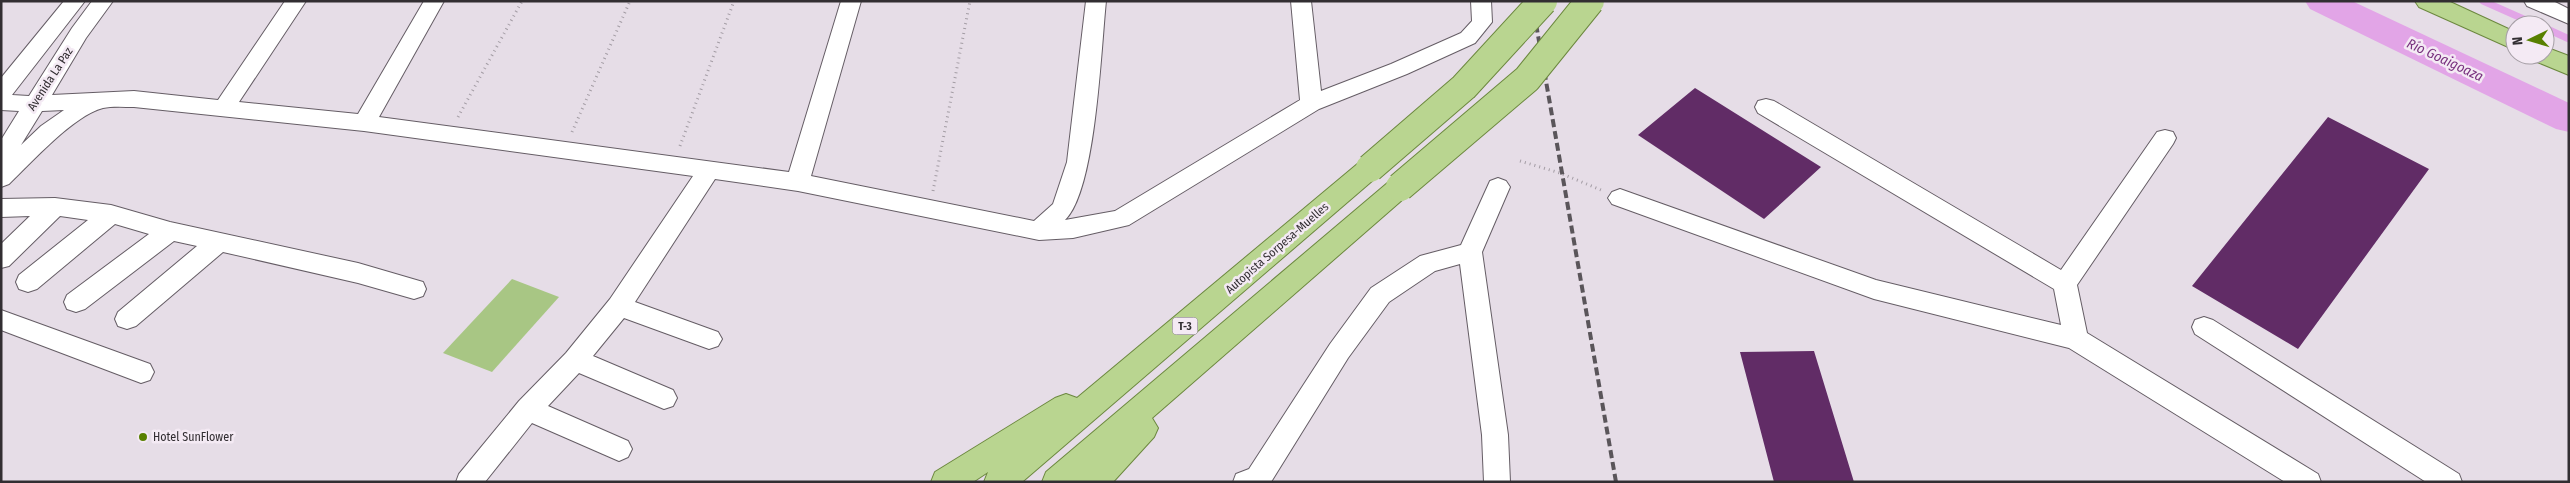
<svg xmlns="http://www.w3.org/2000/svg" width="2570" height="483" viewBox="0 0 2570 483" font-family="'Fira Sans Condensed',sans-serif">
<rect width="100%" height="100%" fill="#e6dde7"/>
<!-- green -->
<path fill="#a8c684" d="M512,279L559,297L492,372L443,353Z"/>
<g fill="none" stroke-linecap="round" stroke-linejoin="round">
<!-- stream -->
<path stroke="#e2a5e7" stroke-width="7" d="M2483,1L2537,25
M2545,28L2569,39"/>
<!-- river -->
<path fill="#e2a5e7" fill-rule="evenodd" d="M2305,1H2352L2569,103V132L2556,129L2310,9Z"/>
</g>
<!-- building -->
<path fill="#612c66" d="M1695,88L1821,167L1764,219L1638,135Z
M2328,117L2429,169L2298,349L2192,286Z
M1814,351L1854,482H1774L1740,352Z"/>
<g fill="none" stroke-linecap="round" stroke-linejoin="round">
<defs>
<path id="minor" d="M64,1H85L12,95L29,96L72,28L92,1H113L86,38L52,95L134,91L218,100L285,1H306L239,102L358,114L424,1H444L379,117L789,172L841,1H861L811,176L1034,221L1053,204L1067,162L1086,1H1106C1101,48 1096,191 1065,220L1115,211L1300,100L1291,1H1311L1321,91L1391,64L1461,33L1472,21L1471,1H1491L1492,22L1475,43L1407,74L1319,109L1129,225L1073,238L1039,240L798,191L715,179L635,302L718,332L722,339L718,346L709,349L624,318L593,356L673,390L677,398L673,406L664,409L579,373L548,406L628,441L632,449L628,457L619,461L532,423L485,482H456L459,474L519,401L566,353L610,299L693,176L364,131L134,107C124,107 112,106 103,108C74,115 31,163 9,184L1,187V140L19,111L1,110V78ZM64,110L41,126L21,145L42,111Z
M2524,1H2553L2569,9V24L2527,6Z
M1766,99L1774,101L2061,270L2157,132L2165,130L2173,132L2176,138L2173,144L2077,285L2087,333L2318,474L2321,482H2285L2069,348L1874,299L1612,204L1608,198L1612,192L1620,189L1876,280L2061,325L2054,289L1758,113L1755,107L1758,101Z
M1498,178L1506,181L1510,187L1482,252L1508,435L1510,482H1484L1482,435L1460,264L1435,271L1389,302L1348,358L1271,482H1233L1236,474L1249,469L1330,344L1371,288L1420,256L1461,245L1490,181Z
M55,198L111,205L170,222L358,263L423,282L426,289L423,296L414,299L358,283L223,252L136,326L127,329L118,326L115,319L118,312L197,246L174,241L85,309L76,312L67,309L64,302L67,295L149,234L115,224L37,289L28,292L19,289L16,282L19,275L88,220L60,216L9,266L1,268V244L30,216L1,217V199Z
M1,310L150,364L154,372L150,380L141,383L1,330Z
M2204,317L2213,320L2459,474L2462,482H2426L2195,334L2192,327L2195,320Z"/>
<path id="major" d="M2415,1H2448L2515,32V50L2419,7Z
M2545,47L2569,56V75L2535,61L2532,55H2545Z
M1370,158L1379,161L1383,168L1379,175L1022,482H984L988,472L973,482H931L935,472L1055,398L1066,394L1077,398L1361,161Z
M1400,177L1409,180L1413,187L1409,194L1152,418L1158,428L1154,437L1113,482H1042L1046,472L1391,180Z"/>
</defs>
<!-- minor casing -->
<use href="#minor" stroke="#655d65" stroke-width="2"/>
<!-- major casing -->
<use href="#major" stroke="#6c883f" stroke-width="2"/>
<!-- path -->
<path stroke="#a49da5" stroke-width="3" stroke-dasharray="1 4" stroke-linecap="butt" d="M458,117L522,1
M572,132L630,1
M680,146L734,1
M1520,161L1560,173L1601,190
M933,191L970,1"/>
<!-- minor -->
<use href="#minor" fill="#fff" fill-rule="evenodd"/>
<!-- major -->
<use href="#major" fill="#b9d590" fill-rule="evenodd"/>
<!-- rail -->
<path stroke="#5a555a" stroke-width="4" stroke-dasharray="8 4" stroke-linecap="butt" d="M1532,1L1616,482"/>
<defs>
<path id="major-bridge" d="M1370,168L1464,87L1543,1
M1400,187L1527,79L1590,1"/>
</defs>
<!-- major-bridge casing -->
<use href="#major-bridge" stroke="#6c883f" stroke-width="30" stroke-linecap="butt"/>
<!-- major-bridge -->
<use href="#major-bridge" stroke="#b9d590" stroke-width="28"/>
</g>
<!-- markers -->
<circle fill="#588000" stroke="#f4eaf4" stroke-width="2" cx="143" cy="437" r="5"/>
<g text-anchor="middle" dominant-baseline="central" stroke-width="5" stroke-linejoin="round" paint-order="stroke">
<!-- shield labels -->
<rect fill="#f4eaf4" stroke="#6c666c" stroke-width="1" x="1172.5" y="317.5" width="25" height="17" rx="4"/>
<g font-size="11" font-weight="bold" fill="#322e32">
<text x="1185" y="326">T-3</text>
</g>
<!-- street labels -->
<g font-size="12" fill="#322e32" stroke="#f4eaf4">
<text transform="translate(50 79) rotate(-57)">Avenida La Paz</text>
<text transform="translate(1277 248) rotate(-41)">Autopista Sorpesa-Muelles</text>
</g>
<!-- poi labels -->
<g font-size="12" fill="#322e32" stroke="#f4eaf4" text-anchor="start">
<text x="153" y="437">Hotel SunFlower</text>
</g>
<!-- water labels -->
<g font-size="14" font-style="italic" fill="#79327f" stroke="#f4eaf4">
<text transform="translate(2445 60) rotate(25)">Río Goaigoaza</text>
</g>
</g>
<!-- border -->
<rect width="2570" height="483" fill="none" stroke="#322e32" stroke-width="5"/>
<!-- north arrow -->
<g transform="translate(2530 40) rotate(265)"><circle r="24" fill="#f4eaf4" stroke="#a69fa6"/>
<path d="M0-4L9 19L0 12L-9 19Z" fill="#588000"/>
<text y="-8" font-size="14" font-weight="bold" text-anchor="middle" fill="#322e32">N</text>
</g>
</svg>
